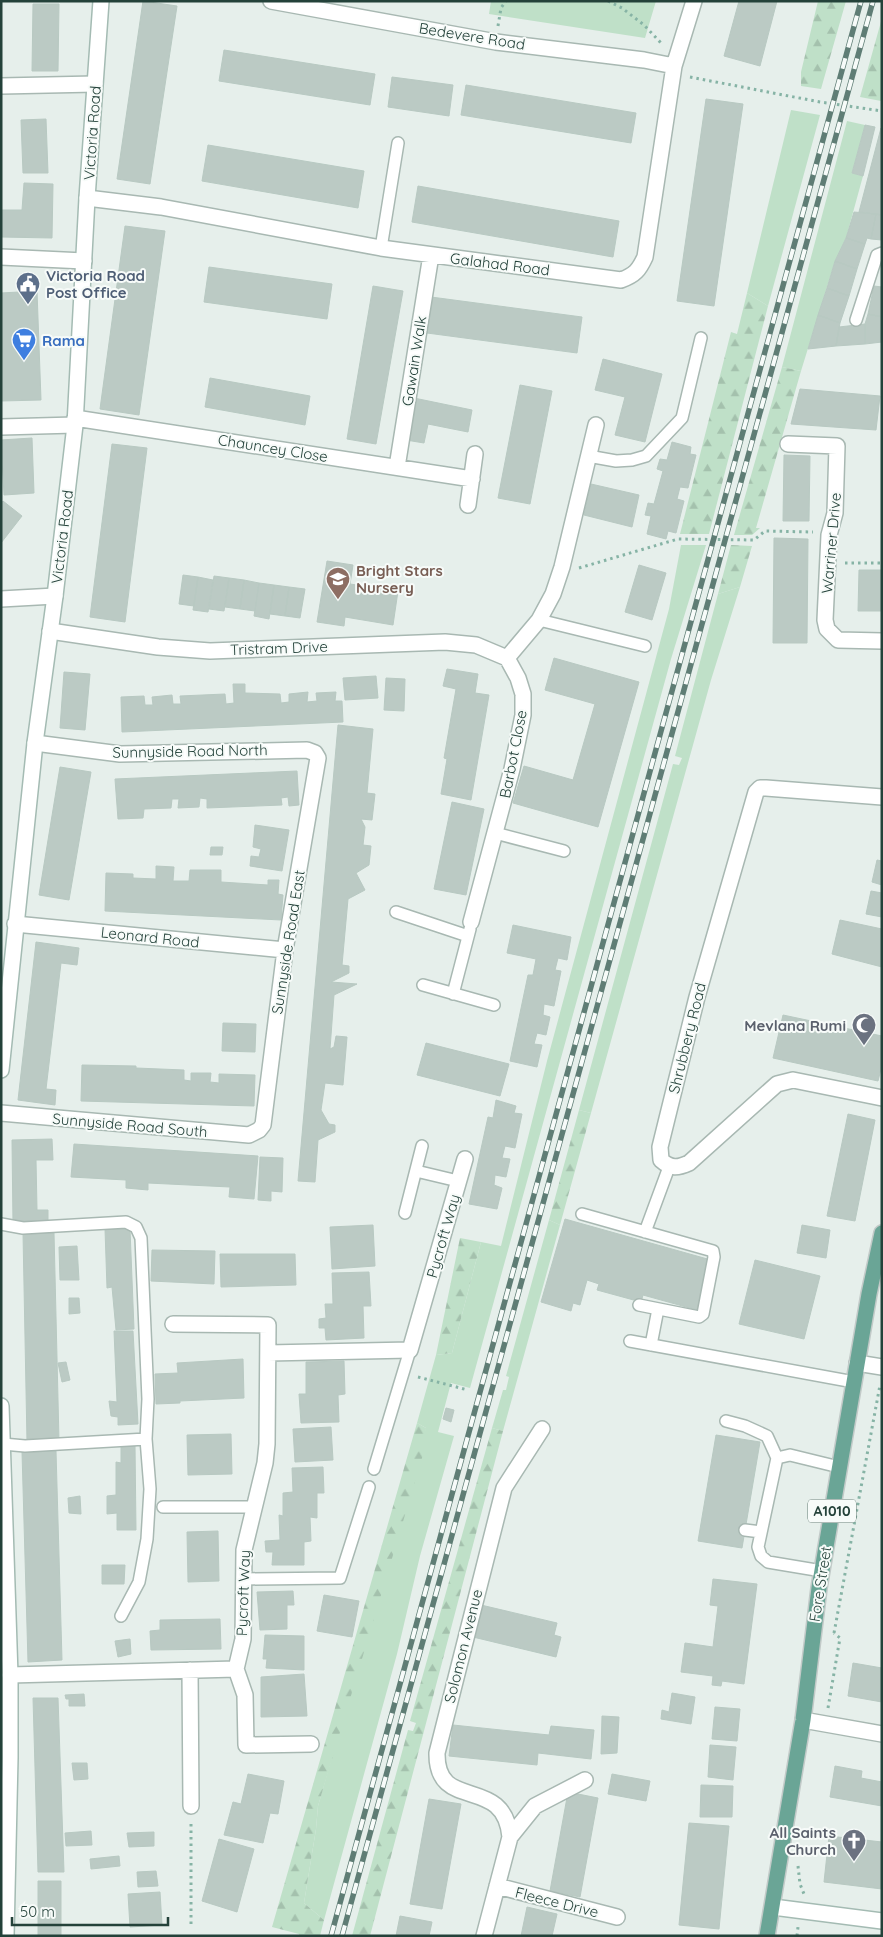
<svg xmlns="http://www.w3.org/2000/svg" width="883" height="1937" viewBox="0 0 883 1937" font-family="Quicksand,sans-serif">
<defs>
<pattern id="forest-firs" width="22" height="20" patternUnits="userSpaceOnUse" patternTransform="scale(1.25)"><rect width="22" height="20" fill="#bfe0c8"/><path d="M5 1l3.5 6h-7zM16 11l3.5 6h-7z" fill="#a4c1ad"/></pattern>
</defs>
<rect width="100%" height="100%" fill="#e6efeb"/>
<!-- green -->
<path fill="#bfe0c8" d="M491,1H656L645,38L489,14Z
M791,110L820,115L768,306L747,293Z
M847,121L865,125L852,173L863,176L846,238L835,261L801,371L782,367Z
M681,545H706L671,659L470,1388L451,1383L438,1432L454,1436L420,1556L397,1654L324,1920L304,1903L316,1829L318,1806L426,1428L417,1423L436,1355L452,1353L481,1242L501,1246L547,1061L669,609Z
M740,587L711,680L591,1113L579,1110L673,764L679,765L682,758L675,756L718,594Z
M549,1220L560,1225L503,1431L492,1428L503,1390H506L509,1377L506,1376Z"/>
<!-- forest -->
<path fill="url(#forest-firs)" d="M818,1H846L821,89L801,86V72Z
M882,18V99L881,101L860,97Z
M747,293L768,306L709,534H680L731,332L737,334Z
M782,367L801,371L756,528H760L752,535H734Z
M731,545L752,546L740,587L718,594Z
M579,1110L591,1113L560,1225L549,1220Z
M460,1238L481,1242L452,1353L436,1355Z
M417,1423L426,1428L425,1448L318,1806L316,1829L304,1903L324,1920L320,1936H299V1934L272,1927Z
M492,1428L503,1431L370,1936H352L408,1730L413,1731L416,1723L410,1721Z"/>
<!-- building -->
<path fill="#bbcac4" stroke="#b8c9c2" d="M143,1L177,6L150,184L117,179Z
M739,1H777L760,66L724,56Z
M33,4H59L58,71H32Z
M224,50L375,74L370,105L219,81Z
M392,77L453,85L449,116L388,107Z
M466,85L636,113L631,143L461,115Z
M706,99L743,104L714,306L677,301Z
M46,119L48,173H23L21,120Z
M865,125L875,127L863,176L852,173Z
M881,128L882,215L859,212Z
M208,145L364,171L358,208L202,181Z
M24,183L53,184L52,238L1,237V210H22Z
M418,186L619,221L613,257L412,222Z
M854,212L876,214L871,239L867,238L865,244L846,238Z
M876,214L882,215V240L871,239Z
M125,226L165,231L139,415L100,409Z
M846,238L865,244L857,269L835,261Z
M835,261L857,269L849,296L827,288Z
M209,267L332,284L327,319L204,302Z
M373,286L403,291L376,444L347,439Z
M874,286L882,287V317L868,314Z
M827,288L849,296L840,323L818,315Z
M37,291L41,400L1,401V293Z
M431,297L582,317L577,353L427,333Z
M868,314L882,317V342L865,344V324Z
M818,315L840,323L836,346L808,349Z
M865,324V344L836,346L839,327Z
M603,359L662,374L645,442L615,435L625,397L595,390Z
M210,378L310,396L305,425L205,407Z
M520,385L552,391L530,504L498,498Z
M800,389L880,396L876,430L791,424Z
M414,398L472,410L468,432L428,424L424,443L406,440Z
M32,438L34,493L4,495L1,440Z
M672,442L691,447L690,454L696,455L688,488L680,487L677,499L684,501L676,533L668,531L666,539L647,534L651,516L645,515L648,503L654,504L663,471L657,469L660,459L667,460Z
M112,444L147,448L125,622L90,617Z
M784,455L810,456L809,521H783Z
M591,484L639,495L632,527L584,515Z
M3,501L22,516L1,543V504Z
M774,538L808,539L807,643H773Z
M327,561L353,565L350,584L398,591L393,625L345,617L344,626L317,622Z
M639,565L666,573L652,620L625,612Z
M859,570H882V611H858Z
M183,575L198,577L194,606L179,604Z
M214,576L229,578L224,611L209,609Z
M198,577L213,580L208,612L193,610Z
M229,578L244,580L240,609L225,607Z
M244,580L259,583L255,611L240,609Z
M259,583L274,585L269,619L254,616Z
M274,585L289,587L285,616L270,614Z
M289,587L305,589L300,618L285,616Z
M554,658L639,682L598,827L513,803L524,766L573,780L595,704L545,690Z
M447,669L478,674L475,693L489,695L471,800L441,794L447,759L444,758L456,689L443,686Z
M64,672L90,674L85,730L60,728Z
M376,676L378,698L345,700L343,678Z
M386,678L405,679L404,711L384,710Z
M233,684H245V693L280,694L281,703L289,702V694L308,692L307,702L317,701L316,693L336,692L335,701H342L343,722L122,732L121,697L144,696L145,705H153L152,697L172,695L173,704H181L180,696L225,694L226,704L234,703Z
M338,725L373,729L367,793L375,794L372,820L361,819L365,827L363,845L371,846L369,865L356,873L365,890L348,899L342,965L349,966V973L331,982L357,984L334,995L330,1049L334,1047L336,1036L347,1037L343,1085L325,1083L321,1110L329,1124L335,1125V1132L318,1140L315,1182L298,1181Z
M60,767L91,772L69,900L39,895Z
M297,771L299,805L289,806L288,797L281,798L282,805L207,808V799L200,798L199,807L178,808L179,799H172L171,808L144,809L143,818L118,819L115,779Z
M452,802L484,809L466,895L434,889Z
M255,825L289,830L282,871L250,866L251,856L259,857L261,849L253,847Z
M211,847H223L222,855H210Z
M877,860L882,861V885L872,882Z
M156,866L174,867L173,881H189L190,870H221V882L268,885V880H279L278,894L283,895L281,920L105,911L106,873L133,874V878L156,879Z
M871,891L882,893V917L866,914Z
M840,920L882,929V967L832,954Z
M513,925L571,937L567,960L558,958L555,970L561,971L554,1006L544,1004L543,1015L550,1017L546,1035L537,1033L534,1044L542,1045L537,1067L510,1061L528,975H533L536,959L507,953Z
M36,942L79,948L77,965L61,963L46,1089L56,1090L55,1105L18,1100Z
M783,1015L882,1036V1065L878,1081L773,1058Z
M223,1023L256,1024L255,1052L222,1051Z
M426,1043L509,1064L500,1096L417,1075Z
M82,1065L136,1066V1068L184,1070V1080L191,1081V1073H211L210,1082L219,1083V1074L255,1075L254,1106L81,1101Z
M496,1100L516,1106L514,1113L522,1114L515,1148L505,1146L502,1158L510,1159L506,1177L495,1175L494,1185L502,1188L497,1209L469,1204L488,1117L493,1118Z
M848,1114L875,1120L855,1221L827,1216Z
M52,1139L53,1160H36L37,1210H48V1223L13,1224L12,1140Z
M74,1144L258,1156L254,1199L229,1197L230,1187L148,1183V1190L126,1188V1180L71,1177Z
M260,1157L283,1158L282,1192L271,1191V1201L258,1200Z
M565,1219L711,1260L697,1310L643,1295L641,1302L597,1290L599,1284L587,1280L580,1305L573,1303L571,1311L541,1302Z
M373,1225L375,1266L332,1269L330,1227Z
M802,1225L830,1230L826,1258L797,1253Z
M105,1229H130L134,1329L116,1330L112,1287L107,1288Z
M23,1233H54L59,1441L27,1442Z
M77,1246L79,1280H60L59,1247Z
M152,1250L215,1251L214,1284L151,1281Z
M220,1254H295L296,1285L221,1287Z
M755,1260L820,1276L804,1339L739,1324Z
M369,1272L371,1306H363L364,1338L326,1340L325,1328H319V1319L326,1318L325,1304H333L332,1273Z
M69,1298H79L80,1313L69,1314Z
M114,1331H133L138,1424L118,1425V1417L111,1416L109,1401L117,1402Z
M243,1359L244,1398L180,1401V1403L156,1404L155,1374L178,1373L177,1363Z
M344,1361L345,1394L338,1395L339,1422L301,1423L299,1394H306V1362Z
M66,1362L70,1380L62,1382L58,1363Z
M446,1408L454,1410L451,1422L443,1419Z
M331,1427L333,1460L295,1462L293,1429Z
M231,1434L232,1474L188,1475L187,1435Z
M716,1435L760,1442L742,1548L698,1541Z
M121,1445H135L136,1530H117V1513L107,1514V1496L116,1495V1462L121,1463Z
M56,1451L62,1660L28,1662L22,1452Z
M323,1467L324,1493H317V1518L310,1517L311,1541L304,1542V1565H272L273,1552H266L265,1541L280,1540L279,1515L283,1516V1493L293,1492L292,1468Z
M80,1496L81,1514L69,1513L68,1498Z
M218,1531L219,1581L188,1582L187,1532Z
M102,1565H125L124,1584H102Z
M713,1579L757,1584L744,1684L722,1681L721,1686L712,1685L713,1676L681,1672L685,1643L713,1647L718,1606L710,1605Z
M293,1591L294,1605H287V1629L260,1630L257,1592Z
M324,1595L359,1601L352,1637L317,1631Z
M481,1605L557,1623L554,1635L561,1637L556,1657L473,1637Z
M220,1619L221,1649L151,1650L150,1631L160,1630V1620Z
M265,1635L304,1636V1670L266,1668L267,1659H263Z
M130,1639L131,1654L118,1657L115,1641Z
M853,1663L882,1668V1702L848,1696Z
M304,1674L307,1716L261,1717V1677Z
M672,1693L695,1697L691,1724L661,1719L662,1710L669,1712Z
M84,1694L85,1706H69V1699H66L65,1695Z
M33,1698H58L64,1872H38Z
M715,1707L740,1709L737,1741L712,1739Z
M602,1716L619,1717L617,1753L601,1754Z
M453,1725L549,1735L551,1726L594,1730L591,1759L538,1753L537,1765L449,1756Z
M710,1745L736,1747L733,1780L708,1777Z
M72,1763H87L88,1779L74,1780Z
M835,1766L862,1771L861,1778L882,1782V1806L830,1797Z
M248,1774L284,1781L278,1814L270,1813L263,1843L224,1835L233,1802L241,1804Z
M612,1774L650,1781L646,1801L608,1794Z
M701,1785L733,1786L732,1817H700Z
M568,1792L598,1798L580,1897L550,1891Z
M429,1799L461,1804L442,1909L410,1904Z
M689,1823L729,1826L719,1929L679,1925Z
M91,1831L92,1845L66,1846L65,1833Z
M154,1832V1846L129,1847L127,1833Z
M829,1836L882,1842V1889L824,1882Z
M219,1839L254,1849L237,1912L202,1901Z
M119,1856L120,1866L91,1869L90,1859Z
M156,1871L158,1886L138,1887L137,1872Z
M38,1881H61V1936H38Z
M160,1892L162,1925L130,1927L128,1894Z
M527,1907L557,1914L552,1936H521Z
M400,1916L432,1922L429,1936H396Z"/>
<g fill="none" stroke-linecap="round" stroke-linejoin="round">
<defs>
<path id="lane" d="M381,248L398,143
M856,320L877,255L882,253
M588,456L616,461L632,460L646,456L682,418L701,338
M539,620L645,646
M495,833L564,851
M396,912L468,936
M423,985L494,1005
M453,994L470,929
M416,1171L458,1181
M405,1213L422,1146
M582,1214L713,1251L714,1257L703,1314L699,1317L639,1305
M1,1224L23,1228L126,1222L136,1227L141,1238L148,1399L146,1439L150,1489L147,1539L139,1582L121,1616
M645,1232L669,1167
M630,1341L854,1382
M651,1345L658,1309
M726,1421L745,1426L767,1436L777,1458
M3,1444L25,1446L146,1439
M374,1469L410,1350
M163,1507H254
M745,1530L761,1532
M822,1571L768,1562L761,1556L758,1547L777,1458L790,1455L839,1467
M243,1579L340,1578L369,1487"/>
<path id="street" d="M271,1L496,42L644,60L674,66
M1,86L95,84
M87,198L161,207L381,248L621,280C635,275 639,270 645,257L674,66L694,1
M1,257L84,261
M75,418L472,479
M1,427L75,425
M788,444L837,446L835,513L829,535L825,620L827,629L838,640L882,641
M397,467L431,255
M468,505L475,454
M1,599L55,596
M50,631L158,647L210,651L445,642L476,645L507,658
M882,797L766,788H760L756,792L697,997L660,1147L661,1160C671,1169 678,1168 689,1163L777,1084L793,1080L882,1098
M471,922L512,769L523,715V694L518,678L507,658L539,620L553,594L562,567L596,425
M15,924L285,950
M1,1113L249,1135L259,1130L263,1125L285,950L318,758L315,753L307,750L120,754L35,743
M268,1353L410,1350L465,1159
M857,1363L882,1367
M236,1669L245,1695L246,1745L311,1744
M190,1670L191,1806
M10,1675L236,1669L243,1639L244,1550L265,1463L267,1444L268,1325L173,1324
M803,1720L882,1734
M510,1837L535,1806L585,1780
M497,1886L617,1917
M484,1936L510,1837C504,1773 436,1814 437,1753L504,1488L542,1429"/>
<path id="secondary" d="M1,1070L35,743L55,596L75,425L87,198L101,1
M1,1406L10,1675V1758L6,1936
M773,1907L882,1921"/>
<path id="primary" d="M767,1936L803,1720L819,1588L869,1294L882,1233"/>
</defs>
<!-- lane casing -->
<use href="#lane" stroke="#a8b8b2" stroke-width="14"/>
<!-- street casing -->
<use href="#street" stroke="#a8b8b2" stroke-width="18"/>
<!-- secondary casing -->
<use href="#secondary" stroke="#a4bbb3" stroke-width="18"/>
<!-- primary casing -->
<use href="#primary" stroke="#c2cac8" stroke-width="18"/>
<!-- path -->
<path stroke="#86b3a5" stroke-width="3" stroke-dasharray="2.5 4" stroke-linecap="butt" d="M608,1L622,8L644,25L662,44
M498,26L501,8L506,1
M690,77L820,102L882,111
M845,563H882
M579,568L678,539L754,540L765,531L813,532
M418,1377L468,1390
M834,1633L880,1385
M828,1708L840,1638L834,1633
M191,1824V1928
M798,1866L800,1884L804,1894
M797,1936L798,1927"/>
<!-- lane -->
<use href="#lane" stroke="#fff" stroke-width="11"/>
<!-- street -->
<use href="#street" stroke="#fff" stroke-width="15"/>
<!-- secondary -->
<use href="#secondary" stroke="#fff" stroke-width="15"/>
<!-- primary -->
<use href="#primary" stroke="#6aa596" stroke-width="15"/>
<defs>
<path id="rail" d="M331,1936L861,1
M342,1936L873,1"/>
</defs>
<!-- rail casing -->
<use href="#rail" stroke="#5f7d75" stroke-width="5.5"/>
<!-- rail -->
<use href="#rail" stroke="#f7fbf9" stroke-width="4" stroke-dasharray="11" stroke-linecap="butt"/>
</g>
<!-- icons -->
<defs>
<symbol id="civic-pin" viewBox="-11 -11 22 30"><path d="M0 17L-7.5 6A9.5 9.5 0 1 1 7.5 6Z" fill="#5c6f8a" stroke="#f7fbf9"/><path d="M-.6-6.5H3V-4.5H.6V-3L4-1V1h2V6H-6V1h2V-1L-.6-3ZM-1.2 2.5V6h2.4V2.5Z" fill="#fff"/></symbol>
<symbol id="supermarket-pin" viewBox="-11 -11 22 30"><path d="M0 17L-7.5 6A9.5 9.5 0 1 1 7.5 6Z" fill="#3f7fe0" stroke="#f7fbf9"/><path d="M-6-5.5h2.5l.6 2H6L4.5 2H-2.5L-4.4-4H-6ZM-1.5 3.2a1.3 1.3 0 1 0 .1 0ZM3 3.2a1.3 1.3 0 1 0 .1 0Z" fill="#fff"/></symbol>
<symbol id="school-pin" viewBox="-11 -11 22 30"><path d="M0 17L-7.5 6A9.5 9.5 0 1 1 7.5 6Z" fill="#8d6e63" stroke="#f7fbf9"/><path d="M0-5L7-2L0 1L-7-2ZM-4 1L0 2.5L4 1V4Q0 6-4 4Z" fill="#fff"/></symbol>
<symbol id="mosque-pin" viewBox="-11 -11 22 30"><path d="M0 17L-7.5 6A9.5 9.5 0 1 1 7.5 6Z" fill="#6b7280" stroke="#f7fbf9"/><path d="M3.5-4.9A6 6 0 1 0 3.5 4.9A5 5 0 1 1 3.5-4.9Z" fill="#fff"/></symbol>
<symbol id="church-pin" viewBox="-11 -11 22 30"><path d="M0 17L-7.5 6A9.5 9.5 0 1 1 7.5 6Z" fill="#6b7280" stroke="#f7fbf9"/><path d="M-1.2-6h2.4v3.5h3.3v2.4h-3.3V6h-2.4V-.1h-3.3v-2.4h3.3Z" fill="#fff"/></symbol>
</defs>
<g fill-rule="evenodd">
<use href="#civic-pin" x="14" y="270" width="28" height="38"/>
<use href="#supermarket-pin" x="10" y="326" width="28" height="38"/>
<use href="#school-pin" x="324" y="565" width="28" height="38"/>
<use href="#mosque-pin" x="850" y="1011" width="28" height="38"/>
<use href="#church-pin" x="840" y="1827" width="28" height="38"/>
</g>
<g text-anchor="middle" dominant-baseline="central" stroke-width="4" stroke-linejoin="round" paint-order="stroke">
<!-- shield labels -->
<rect fill="#f7fbf9" stroke="#637a73" stroke-width="1" x="808" y="1499.5" width="48" height="23" rx="4"/>
<g font-size="14" font-weight="bold" fill="#24423a">
<text x="832" y="1511">A1010</text>
</g>
<!-- street labels -->
<g font-size="15" fill="#24423a" stroke="#f7fbf9">
<text transform="translate(472 36) rotate(9)">Bedevere Road</text>
<text transform="translate(92 133) rotate(-86)">Victoria Road</text>
<text transform="translate(500 264) rotate(7)">Galahad Road</text>
<text transform="translate(414 361) rotate(-81)">Gawain Walk</text>
<text transform="translate(273 448) rotate(9)">Chauncey Close</text>
<text transform="translate(62 537) rotate(-83)">Victoria Road</text>
<text transform="translate(831 543) rotate(-85)">Warriner Drive</text>
<text transform="translate(279 648) rotate(-2)">Tristram Drive</text>
<text transform="translate(190 751) rotate(-1)">Sunnyside Road North</text>
<text transform="translate(513 754) rotate(-79)">Barbot Close</text>
<text transform="translate(150 937) rotate(6)">Leonard Road</text>
<text transform="translate(288 942) rotate(-81)">Sunnyside Road East</text>
<text transform="translate(687 1038) rotate(-76)">Shrubbery Road</text>
<text transform="translate(130 1125) rotate(5)">Sunnyside Road South</text>
<text transform="translate(443 1236) rotate(-74)">Pycroft Way</text>
<text transform="translate(820 1584) rotate(-81)">Fore Street</text>
<text transform="translate(243 1593) rotate(-88)">Pycroft Way</text>
<text transform="translate(463 1646) rotate(-76)">Solomon Avenue</text>
<text transform="translate(557 1902) rotate(14)">Fleece Drive</text>
</g>
<!-- service labels -->
<g font-size="15" font-weight="bold" fill="#4e5e75" stroke="#f7fbf9" text-anchor="start">
<text x="46" y="275">Victoria Road<tspan x="46" dy="17">Post Office</tspan></text>
</g>
<!-- shop labels -->
<g font-size="15" font-weight="bold" fill="#366cbe" stroke="#f7fbf9" text-anchor="start">
<text x="42" y="340">Rama</text>
</g>
<!-- education labels -->
<g font-size="15" font-weight="bold" fill="#785e54" stroke="#f7fbf9" text-anchor="start">
<text x="356" y="570">Bright Stars<tspan x="356" dy="17">Nursery</tspan></text>
</g>
<!-- worship labels -->
<g font-size="15" font-weight="bold" fill="#5b616d" stroke="#f7fbf9" text-anchor="end">
<text x="846" y="1025">Mevlana Rumi</text>
<text x="836" y="1832">All Saints<tspan x="836" dy="17">Church</tspan></text>
</g>
</g>
<!-- border -->
<rect width="883" height="1937" fill="none" stroke="#24423a" stroke-width="5"/>
<!-- scale -->
<path d="M12 1917v8h156v-8" fill="none" stroke="#24423a" stroke-width="2.5"/>
<text x="20" y="1917" font-size="15" fill="#24423a" stroke="#f7fbf9" stroke-width="4" paint-order="stroke">50 m</text>
</svg>
